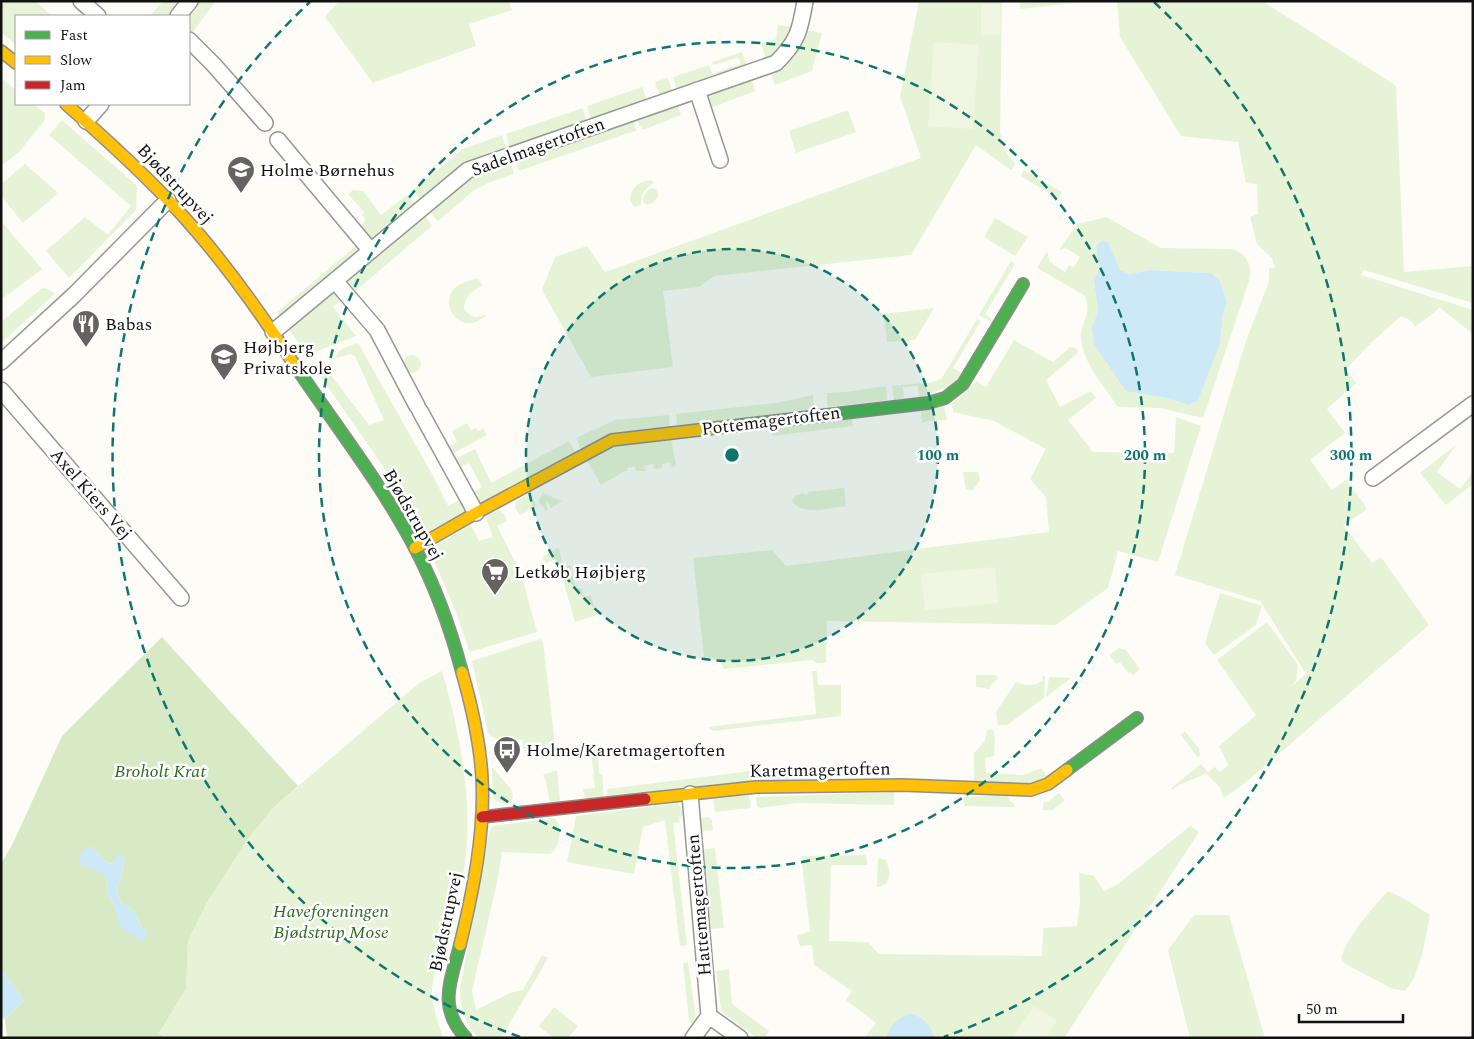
<svg xmlns="http://www.w3.org/2000/svg" width="1474" height="1039" viewBox="0 0 1474 1039" font-family="Spectral,serif">
<rect width="100%" height="100%" fill="#fdfcf7"/>
<!-- green -->
<path fill="#e7f3d7" fill-rule="evenodd" d="M1,1H35L52,16H16V45L1,32Z
M163,1H181L168,16H150Z
M198,1H216L192,33L189,30V16H185Z
M339,1H509L512,10L469,24L476,46L373,83L325,17Z
M919,1H1002L1000,132L1006,153L1016,164L1011,170L976,145L911,255L714,276L699,287L663,291L673,367L591,377L542,290L555,257L587,246L605,272L921,158L900,96Z
M1020,1H1093L1020,9Z
M1117,1H1262L1392,83L1396,86L1404,272L1473,266V303L1364,270L1361,275L1473,310V334L1439,307L1437,310L1415,327L1410,320L1401,316L1372,342L1346,369L1356,383L1327,409L1345,433L1310,460L1332,490L1346,480L1365,505L1366,510L1343,525L1372,563L1381,557L1429,625L1245,783L1224,798L1220,788L1206,773C1196,779 1181,782 1172,790L1171,788L1201,764L1208,772L1215,767L1220,772L1228,765L1219,746L1256,715L1217,660L1267,622L1298,665L1296,681L1292,686L1306,674L1260,601L1175,575L1246,341L1269,281V268H1275L1272,258L1257,244L1250,217L1258,214L1257,184L1246,183L1238,142L1181,136L1120,37Z
M778,25L793,27C789,41 778,53 766,59L761,44L776,39Z
M806,30L822,33L812,71L775,85L770,72C791,57 797,55 806,30Z
M742,52L747,66L716,77L715,73L740,64V60L737,58L713,65L712,62Z
M709,65L714,78L677,90L673,77Z
M1,78L16,90V104H33L45,113V120L19,152L1,166Z
M667,78L668,79L673,92L663,95L659,94L655,82Z
M751,78L755,91L710,108L708,97L710,93Z
M642,87L646,97L644,101L591,120L587,106Z
M677,104L681,115L643,130L635,118Z
M583,108L586,121L512,147L509,146L506,134Z
M848,110L856,132L796,153L789,131Z
M632,119L636,125L634,126L637,130L519,171L515,159Z
M62,120L137,186L136,210L69,278L46,251L85,217L108,235L131,206L49,135Z
M502,135L506,149L483,157L458,169L421,201L413,190L463,149Z
M510,161L514,174L490,182L473,191L438,221L429,211L469,178Z
M25,164L57,192L56,195L23,223L1,196V184Z
M1024,170L1062,192L1058,199L1021,176Z
M650,180L653,181V183C645,191 641,191 641,205L639,206L634,207L630,201C630,188 638,182 650,180Z
M652,188L657,189L658,197L654,202L647,205L643,202V197L647,191Z
M353,190L363,191L381,215L407,195L416,204L374,239C367,239 364,233 359,227L366,220L362,215L364,212L348,194Z
M424,215L432,226L354,292L349,286L348,279Z
M1106,217L1161,248L1231,249C1245,252 1252,263 1250,278L1203,418L1160,408L1118,407C1105,387 1083,363 1081,340C1079,323 1094,312 1084,295L1037,268L1047,251L1050,262L1065,272L1069,265L1074,267L1080,257L1066,248L1059,250L1077,224ZM1096,246L1113,257L1120,270L1130,274L1149,270L1211,273L1220,281L1227,303L1223,313L1220,344L1208,371L1189,405L1168,398L1092,327L1098,311L1094,281L1099,269Z
M995,218L1028,237L1015,256L984,237Z
M1,221L42,269L1,300Z
M357,245L359,247L358,252L280,317L277,312Z
M1011,261L1015,264L985,314L993,320L992,322L979,315Z
M477,278L483,285C473,291 465,295 464,309C471,317 475,319 485,315L486,316C481,319 477,322 471,323C452,324 441,300 456,287C462,282 470,281 477,278Z
M42,288L48,289L55,294L1,343V322Z
M331,293H337L342,300L333,307L356,336L307,355L288,328Z
M934,308L915,340L887,342L884,314Z
M977,319L981,321L953,368L962,373L955,384L919,398L918,386L903,387L904,398L894,400L892,386L934,382L942,378Z
M1014,340L1053,362L1070,347C1074,347 1076,348 1078,352L1077,354L1046,380L1060,407L1091,391L1096,398L1068,420L1093,452L1174,453L1176,417L1201,426L1158,562L1118,551L1108,588L1056,625L827,621L826,663H817L812,660L724,669C720,660 714,656 704,658L693,558L772,550L786,566L1049,532L1046,497L1030,479L1046,449L994,421L953,412L952,404L976,381L986,387Z
M358,343L432,474L448,506L461,499L467,512L422,534L396,485L314,367L321,362L369,425L384,420L355,356L350,354L335,358C338,348 349,346 358,343Z
M403 364a9 9 0 1 1 18 0a9 9 0 1 1-18 0Z
M886,386L887,400L829,407L827,404V393L845,392Z
M813,395L814,409L677,426L676,414L775,403Z
M944,406L947,420L927,421L922,423L921,411Z
M669,415L670,426L581,449L576,438L615,420Z
M852,417L853,426L772,436V427Z
M467,423L471,430L476,428L478,431L483,428L487,435L450,455L447,448L457,442L452,431Z
M671,438L676,466L672,467L670,462L662,464V468L654,469L653,464L644,466L646,471H636L635,466L627,468L628,471H625L601,485L587,461L614,446Z
M569,441L575,452L479,504L472,493L482,487L469,463L458,468L453,460L475,449L491,483Z
M1457,444L1437,472L1460,489L1473,472V484L1446,505L1420,473Z
M963,472H978L980,480L973,490H966Z
M844,488L846,506C830,508 803,517 792,501L795,496L803,493L807,495L808,492Z
M529,493L537,506L520,515L515,507L516,502Z
M543,493L562,501L551,508L547,501L546,503L548,509L546,511L538,501Z
M499,510L504,514L507,521L497,526L521,573L537,632L470,652L456,612L429,549L471,525L479,541L493,537L485,516Z
M558,548L560,552L563,568L570,565L576,589L581,588L584,597L591,595L595,612H599V614L575,622L557,559L546,563L543,558L544,556Z
M1220,593L1262,606L1256,625L1214,655L1205,643Z
M540,639L543,642L556,752L540,754L529,759L523,747L522,740C511,739 493,743 488,732L472,661Z
M1119,648L1126,650L1140,669L1133,675L1130,672L1128,673L1120,662L1116,664L1109,655Z
M442,671C459,731 472,792 466,855C463,887 451,920 441,951C438,962 431,984 432,995C433,1009 439,1023 442,1036L444,1038H166L159,1033L186,989L188,941L207,903L247,840L274,807L419,683Z
M812,671H817L818,685H841V716L713,731L708,727L816,714Z
M976,675H996L998,678L991,685L989,689H986V688L976,687Z
M1042,676H1045L1044,698L1007,725H998L996,712L1016,682C1025,686 1037,687 1043,679Z
M1049,677L1071,678L1046,697Z
M993,729L995,739L994,756L985,758L986,773L1024,775L1041,768L1048,778L1036,785L974,781V753L985,741L987,730Z
M1185,731L1199,749L1200,755L1198,758L1181,735Z
M598,748L599,774H602L604,798H585L583,789L595,788L591,749Z
M797,766H838L837,777L758,781L756,770Z
M492,767L511,789C518,805 502,807 493,798Z
M557,770L560,802L550,805L546,781L543,775Z
M751,771L752,781L607,798V789Z
M894,792V805L797,803L760,808L757,806L756,797Z
M1059,793L1064,799V801L1052,810H1043V803L1049,801Z
M749,795L751,808L715,812L713,799Z
M1007,795L1011,802L1015,804L1014,807L964,806V797Z
M678,803L682,810L683,816L679,817L680,822L673,823L687,945L680,946L665,820L643,827L634,874L567,862L576,816Z
M709,817L712,820L713,830L699,832L697,819Z
M554,818L559,824C561,835 559,848 550,854L502,852L498,878L472,991L476,1010L510,993L523,990L542,955L548,958L501,1038H478C465,1024 460,1007 460,988L489,832L493,826Z
M1190,826L1199,832L1064,1038H864L876,1023L846,1000L852,991L814,965L812,945L800,946L797,936L810,931L801,856L866,855L867,865H831L829,941L868,942L879,954L1042,956L1043,928L1077,926L1080,902L1079,873L1094,876L1104,891L1118,884Z
M715,848L724,928L711,929L701,850Z
M878,858L886,860L890,873L887,883L879,887H877Z
M1388,891L1405,899L1430,915L1422,955L1414,978L1405,991L1393,989L1345,964L1341,958C1347,937 1372,908 1388,891Z
M1194,915H1229L1265,1038H1190L1168,950Z
M688,962L696,1019L692,1025L689,1021L683,963Z
M729,969L732,1004L769,1031L764,1038H757L723,1013L721,1009L716,971Z
M554,1007L578,1026L568,1038H554L539,1026Z"/>
<!-- forest -->
<path fill="#d8eac5" fill-rule="evenodd" d="M162,637L298,786L274,807L247,840L207,903L188,941L186,989L159,1033L166,1038H7L5,1019L24,1000L1,969V864L13,843L62,736ZM90,846L108,864L125,860L117,890L121,903L134,911L142,928L147,933L117,912L108,895L106,879Z"/>
<!-- pitch -->
<path fill="#f0f6e1" d="M981,4H1000L1001,34L981,35Z
M934,42L979,45L973,129L928,126Z
M995,567L998,603L925,610L921,574Z
M1034,1006L1057,1021L1046,1038H1012Z"/>
<!-- water -->
<path fill="#cde8f7" d="M1102,241L1108,242L1120,270L1130,274L1149,270L1211,273L1220,281L1227,303L1223,313L1220,344L1198,400L1189,405L1168,398L1126,391L1094,344L1092,327L1098,311L1094,281L1099,269L1096,246Z
M90,846L108,864L113,863L118,855L122,854L125,860L117,890L121,903L134,911L142,928L147,933V935L144,940L142,941L130,934L117,922V912L108,895L106,879L103,874L79,864V858L85,849Z
M1,969L24,1000L5,1019L1,1017Z
M910,1014C924,1017 930,1024 934,1038H886C890,1025 897,1018 910,1014Z"/>
<g fill="none" stroke-linecap="round" stroke-linejoin="round">
<defs>
<path id="street" d="M81,1L98,16
M178,16L190,1
M189,40L214,65L265,123
M697,90L720,160
M86,121L101,104
M278,140L371,251
M335,281L377,330L417,406
M273,332L468,170L776,63C798,41 800,31 805,1
M1,362L74,295L168,200
M1,390L181,598
M420,411L476,513
M1373,478L1473,404
M690,794L709,1016L740,1038
M693,1038L709,1016"/>
<path id="fast" d="M294,364C335,425 381,483 415,548C436,588 451,630 462,672
M733,426L928,403L945,398L963,384L1023,284
M1067,770L1137,718
M460,945C451,981 437,1007 466,1038"/>
<path id="slow" d="M1,51L16,63
M66,104C106,139 146,175 182,215C224,261 260,312 294,364
M415,548L476,513L612,440L733,426
M645,799L756,787L902,785L1031,790L1048,784L1067,770
M460,945C473,891 485,834 482,778C480,742 472,707 462,672"/>
<path id="jam" d="M482,817L645,799"/>
</defs>
<!-- street casing -->
<use href="#street" stroke="#979795" stroke-width="18"/>
<!-- fast casing -->
<use href="#fast" stroke="#8e8d8b" stroke-width="14"/>
<!-- slow casing -->
<use href="#slow" stroke="#8e8d8b" stroke-width="14"/>
<!-- jam casing -->
<use href="#jam" stroke="#8e8d8b" stroke-width="14"/>
<!-- street -->
<use href="#street" stroke="#fffffe" stroke-width="15"/>
<!-- fast -->
<use href="#fast" stroke="#4caf50" stroke-width="11"/>
<!-- slow -->
<use href="#slow" stroke="#ffc107" stroke-width="11"/>
<!-- jam -->
<use href="#jam" stroke="#c62828" stroke-width="11"/>
</g>
<!-- distance rings -->
<circle cx="732" cy="455" r="206" fill="#0f766e" fill-opacity=".12"/>
<g fill="none" stroke="#0f766e" stroke-width="2.5" stroke-dasharray="9 6">
<circle cx="732" cy="455" r="206"/>
<circle cx="732" cy="455" r="413"/>
<path d="M520 1037A619 619 0 0 1 310 2M1154 2A619 619 0 0 1 944 1037"/>
</g>
<!-- icons -->
<defs>
<symbol id="school-pin" viewBox="-11 -11 22 30"><path d="M0 17L-7.5 6A9.5 9.5 0 1 1 7.5 6Z" fill="#646362" stroke="#fff"/><path d="M0-5L7-2L0 1L-7-2ZM-4 1L0 2.5L4 1V4Q0 6-4 4Z" fill="#fff"/></symbol>
<symbol id="restaurant-pin" viewBox="-11 -11 22 30"><path d="M0 17L-7.5 6A9.5 9.5 0 1 1 7.5 6Z" fill="#646362" stroke="#fff"/><path d="M-5-6h1v4h1v-4h1v4h1v-4h1v5L-1.5 .5V6h-2V.5L-5-1ZM5-6V6H3V1.5H1.5Q1.5-4 5-6Z" fill="#fff"/></symbol>
<symbol id="supermarket-pin" viewBox="-11 -11 22 30"><path d="M0 17L-7.5 6A9.5 9.5 0 1 1 7.5 6Z" fill="#646362" stroke="#fff"/><path d="M-6-5.5h2.5l.6 2H6L4.5 2H-2.5L-4.4-4H-6ZM-1.5 3.2a1.3 1.3 0 1 0 .1 0ZM3 3.2a1.3 1.3 0 1 0 .1 0Z" fill="#fff"/></symbol>
<symbol id="bus-pin" viewBox="-11 -11 22 30"><path d="M0 17L-7.5 6A9.5 9.5 0 1 1 7.5 6Z" fill="#646362" stroke="#fff"/><path d="M-5-6H5V4H4V6H2V4H-2V6H-4V4H-5ZM-3.5-4V0h7V-4ZM-3.5 1.2v1.5H-2V1.2ZM2 1.2v1.5H3.5V1.2Z" fill="#fff"/></symbol>
</defs>
<g fill-rule="evenodd">
<use href="#school-pin" x="225" y="154" width="32" height="43"/>
<use href="#restaurant-pin" x="70" y="308" width="32" height="43"/>
<use href="#school-pin" x="208" y="341" width="32" height="43"/>
<use href="#supermarket-pin" x="479" y="556" width="32" height="43"/>
<use href="#bus-pin" x="491" y="734" width="32" height="43"/>
</g>
<g text-anchor="middle" dominant-baseline="central" stroke-width="5" stroke-linejoin="round" paint-order="stroke">
<!-- street labels -->
<g font-size="18" fill="#111" stroke="#fff">
<text transform="translate(538 147) rotate(-20)">Sadelmagertoften</text>
<text transform="translate(175 184) rotate(47)">Bjødstrupvej</text>
<text transform="translate(771 421) rotate(-7)">Pottemagertoften</text>
<text transform="translate(91 494) rotate(49)">Axel Kiers Vej</text>
<text transform="translate(413 515) rotate(60)">Bjødstrupvej</text>
<text transform="translate(820 770) rotate(-1)">Karetmagertoften</text>
<text transform="translate(699 905) rotate(-95)">Hattemagertoften</text>
<text transform="translate(446 922) rotate(-78)">Bjødstrupvej</text>
</g>
<!-- poi labels -->
<g font-size="18" fill="#111" stroke="#fff" text-anchor="start">
<text x="260" y="170">Holme Børnehus</text>
<text x="105" y="324">Babas</text>
<text x="243" y="347">Højbjerg<tspan x="243" dy="21">Privatskole</tspan></text>
<text x="514" y="572">Letkøb Højbjerg</text>
<text x="526" y="750">Holme/Karetmagertoften</text>
</g>
<!-- park labels -->
<g font-size="18" font-style="italic" fill="#2f6b1f" stroke="#fff">
<text x="160" y="771">Broholt Krat</text>
<text x="331" y="911">Haveforeningen<tspan x="331" dy="21">Bjødstrup Mose</tspan></text>
</g>
</g>
<circle cx="732" cy="455" r="8" fill="#0f766e" stroke="#fff" stroke-width="2.5"/>
<g font-size="15" text-anchor="middle" font-weight="bold" fill="#0f766e" stroke="#fff" stroke-width="5" stroke-linejoin="round" paint-order="stroke">
<text x="938" y="460">100 m</text>
<text x="1145" y="460">200 m</text>
<text x="1351" y="460">300 m</text>
</g>
<!-- border -->
<rect width="1474" height="1039" fill="none" stroke="#111111" stroke-width="5"/>
<!-- legend -->
<rect x="15" y="15" width="175" height="90" fill="#ffffff" stroke="#a0a0a0"/>
<rect x="25" y="31" width="25" height="8" fill="#4caf50" stroke="#a0a0a0"/>
<text x="60" y="40" font-size="15" fill="#111111">Fast</text>
<rect x="25" y="56" width="25" height="8" fill="#ffc107" stroke="#a0a0a0"/>
<text x="60" y="65" font-size="15" fill="#111111">Slow</text>
<rect x="25" y="81" width="25" height="8" fill="#c62828" stroke="#a0a0a0"/>
<text x="60" y="90" font-size="15" fill="#111111">Jam</text>
<!-- scale -->
<path d="M1299 1014v8h104v-8" fill="none" stroke="#111111" stroke-width="2.5"/>
<text x="1306" y="1014" font-size="15" fill="#111111" stroke="#ffffff" stroke-width="4" paint-order="stroke">50 m</text>
</svg>
